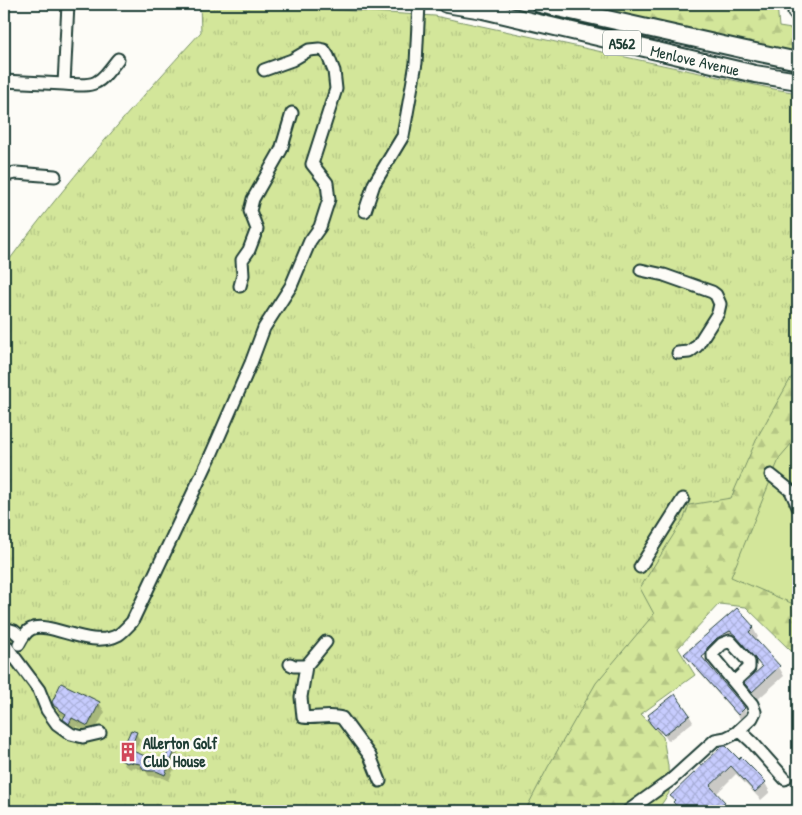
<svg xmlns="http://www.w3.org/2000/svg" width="802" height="815" viewBox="0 0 802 815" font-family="'Patrick Hand',sans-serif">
<defs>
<pattern id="grass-tufts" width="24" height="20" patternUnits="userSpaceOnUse" patternTransform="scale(1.25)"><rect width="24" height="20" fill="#d3e69a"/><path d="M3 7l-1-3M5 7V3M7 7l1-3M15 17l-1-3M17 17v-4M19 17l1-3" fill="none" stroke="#b5c685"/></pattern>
<pattern id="forest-firs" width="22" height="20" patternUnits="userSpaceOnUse" patternTransform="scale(1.25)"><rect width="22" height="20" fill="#d3e69a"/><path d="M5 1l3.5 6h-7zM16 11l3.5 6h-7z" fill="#b5c685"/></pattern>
<pattern id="building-cross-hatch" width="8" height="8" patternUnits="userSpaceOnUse" patternTransform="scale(1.25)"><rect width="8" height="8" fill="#c7ccfe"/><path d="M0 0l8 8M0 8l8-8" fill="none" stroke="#aab0da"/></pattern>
</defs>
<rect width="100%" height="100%" fill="#fdfcf7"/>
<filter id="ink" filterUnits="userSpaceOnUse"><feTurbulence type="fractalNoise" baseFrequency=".02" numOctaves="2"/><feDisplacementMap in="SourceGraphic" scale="10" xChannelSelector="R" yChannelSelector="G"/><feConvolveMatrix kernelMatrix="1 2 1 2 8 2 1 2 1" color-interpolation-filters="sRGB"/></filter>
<g filter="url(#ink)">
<!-- grass -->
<path fill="url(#grass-tufts)" stroke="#799267" d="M200,4H242L435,16L774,89L798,93V435L559,811H4V267C64,185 132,107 201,32Z"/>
<!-- forest -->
<path fill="url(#forest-firs)" stroke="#799267" d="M570,4H777L779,27L798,30V53Z
M798,371V654L790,650L746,607L719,604L678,648L695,675L641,714L663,737L668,766L669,793L657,811H525L548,767L596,683L654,614L640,588L684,518L689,505L731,498L758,436L791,378Z"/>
<!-- park -->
<path fill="#d3e69a" stroke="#799267" d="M798,436V606L731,577L780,457Z"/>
<!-- shadow -->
<path fill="#0003" fill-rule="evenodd" d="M737,609L753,628L758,637L755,640L779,667L784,676L757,700L746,683L762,668L742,645L736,639L712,657L707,665L744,709L749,717L744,723L691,663L686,655ZM706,647H709L705,660L702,659Z
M99,703L105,712L93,734L77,726L74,731L70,728L65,718L60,715L55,706Z
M689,715L693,722L668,741L662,732L659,734L650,719Z
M136,733L140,740L134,753L163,765L175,749L179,756L169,781L160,777L149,776L145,770L132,767L131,769L125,766L122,760Z
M722,748L765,783L770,792L761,800L736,774L716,794L724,802L729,811H680L672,796Z"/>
<!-- building -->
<path fill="url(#building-cross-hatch)" stroke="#1f3d34" d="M737,608L754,627L749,632L780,666L752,692L744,683L762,667L736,636L730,631L717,638L707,648L706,654L702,657L745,708L738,715L684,654Z
M61,683L100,702L88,726L72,718L69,724L63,719L66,714L54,706L52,702Z
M675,694L690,715L664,735L657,727L655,729L650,723L648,719L650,718L648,715Z
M131,730L137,732L130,750L163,763L171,746L176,748L165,775L156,771H148L144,770L140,764L129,762L127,763L120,760L122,756L120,754Z
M722,746H726L739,759L741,757L766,782L755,792L731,766L710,786L725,802L722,804L724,806L718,811H692L686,805L680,810L673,802L675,800L670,796Z"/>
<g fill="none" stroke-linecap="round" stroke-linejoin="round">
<defs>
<path id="minor" d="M794,13L797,4
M4,81L64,84L68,4
M64,84C97,87 98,85 118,59
M4,175L16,173L55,176
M365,211L374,184L403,136L416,63L419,4
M641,270L664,275L712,292L716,295L720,304L718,313L697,346L689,352L678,353
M240,286L243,275L242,260L249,250L257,229L250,211L253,199L281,150L292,113
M771,475L791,491L798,507
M640,567L683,499
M4,628L14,631L22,638
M326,642L306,666L301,697L303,717C316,719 329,714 342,718L370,756L380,781
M4,643L39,690L47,710L57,724L71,734L83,737L100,733
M19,644C22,638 25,632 31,629C50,620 90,650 118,635C123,632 128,626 132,622L211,455L251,363L264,328L291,286L310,241L320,227L329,199L328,192L327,183L312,164L336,89L334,71L328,56L324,50L319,49L309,50L292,60L264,70
M290,664L294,666H306
M739,730L752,742L785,779
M628,811L671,780L715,740L726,738L736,733L752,718L755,712L752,704L713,657V653L722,644L730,641L749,662V668L734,682"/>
<path id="highway" d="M446,4L483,10L755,74L798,81
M540,4L741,49L798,61"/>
</defs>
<!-- minor casing -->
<use href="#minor" stroke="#1f3d34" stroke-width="15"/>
<!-- highway casing -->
<use href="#highway" stroke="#1f3d34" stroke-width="20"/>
<!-- minor -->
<use href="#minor" stroke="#fdfcf7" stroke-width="11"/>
<!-- highway -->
<use href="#highway" stroke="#fdfcf7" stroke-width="16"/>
</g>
</g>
<!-- icons -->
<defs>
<symbol id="building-bare" viewBox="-9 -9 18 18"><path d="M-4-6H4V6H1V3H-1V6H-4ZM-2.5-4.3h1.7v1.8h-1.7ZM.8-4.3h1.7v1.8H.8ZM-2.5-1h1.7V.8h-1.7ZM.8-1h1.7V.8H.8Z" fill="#d1495b" stroke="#fdfcf7" stroke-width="2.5" paint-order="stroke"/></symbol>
</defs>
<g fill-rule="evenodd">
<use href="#building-bare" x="114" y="738" width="28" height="28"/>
</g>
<g text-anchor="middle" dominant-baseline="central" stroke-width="5" stroke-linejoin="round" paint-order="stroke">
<!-- shield labels -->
<rect fill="#fdfcf7" stroke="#62766e" stroke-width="1" x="603" y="30.5" width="38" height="25" rx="4"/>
<g font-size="15" font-weight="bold" fill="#1f3d34">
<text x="622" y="43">A562</text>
</g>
<!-- street labels -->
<g font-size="16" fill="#1f3d34" stroke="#fdfcf7">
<text transform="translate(695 60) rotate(13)">Menlove Avenue</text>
</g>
<!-- poi labels -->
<g font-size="16" font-weight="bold" fill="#1f3d34" stroke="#fdfcf7" text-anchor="start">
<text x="143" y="743">Allerton Golf<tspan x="143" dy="18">Club House</tspan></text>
</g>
</g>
<!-- margin -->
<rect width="802" height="815" fill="none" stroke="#fdfcf7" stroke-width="20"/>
<rect x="10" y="10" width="782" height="795" fill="none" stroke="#1f3d34" stroke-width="2" filter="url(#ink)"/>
</svg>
